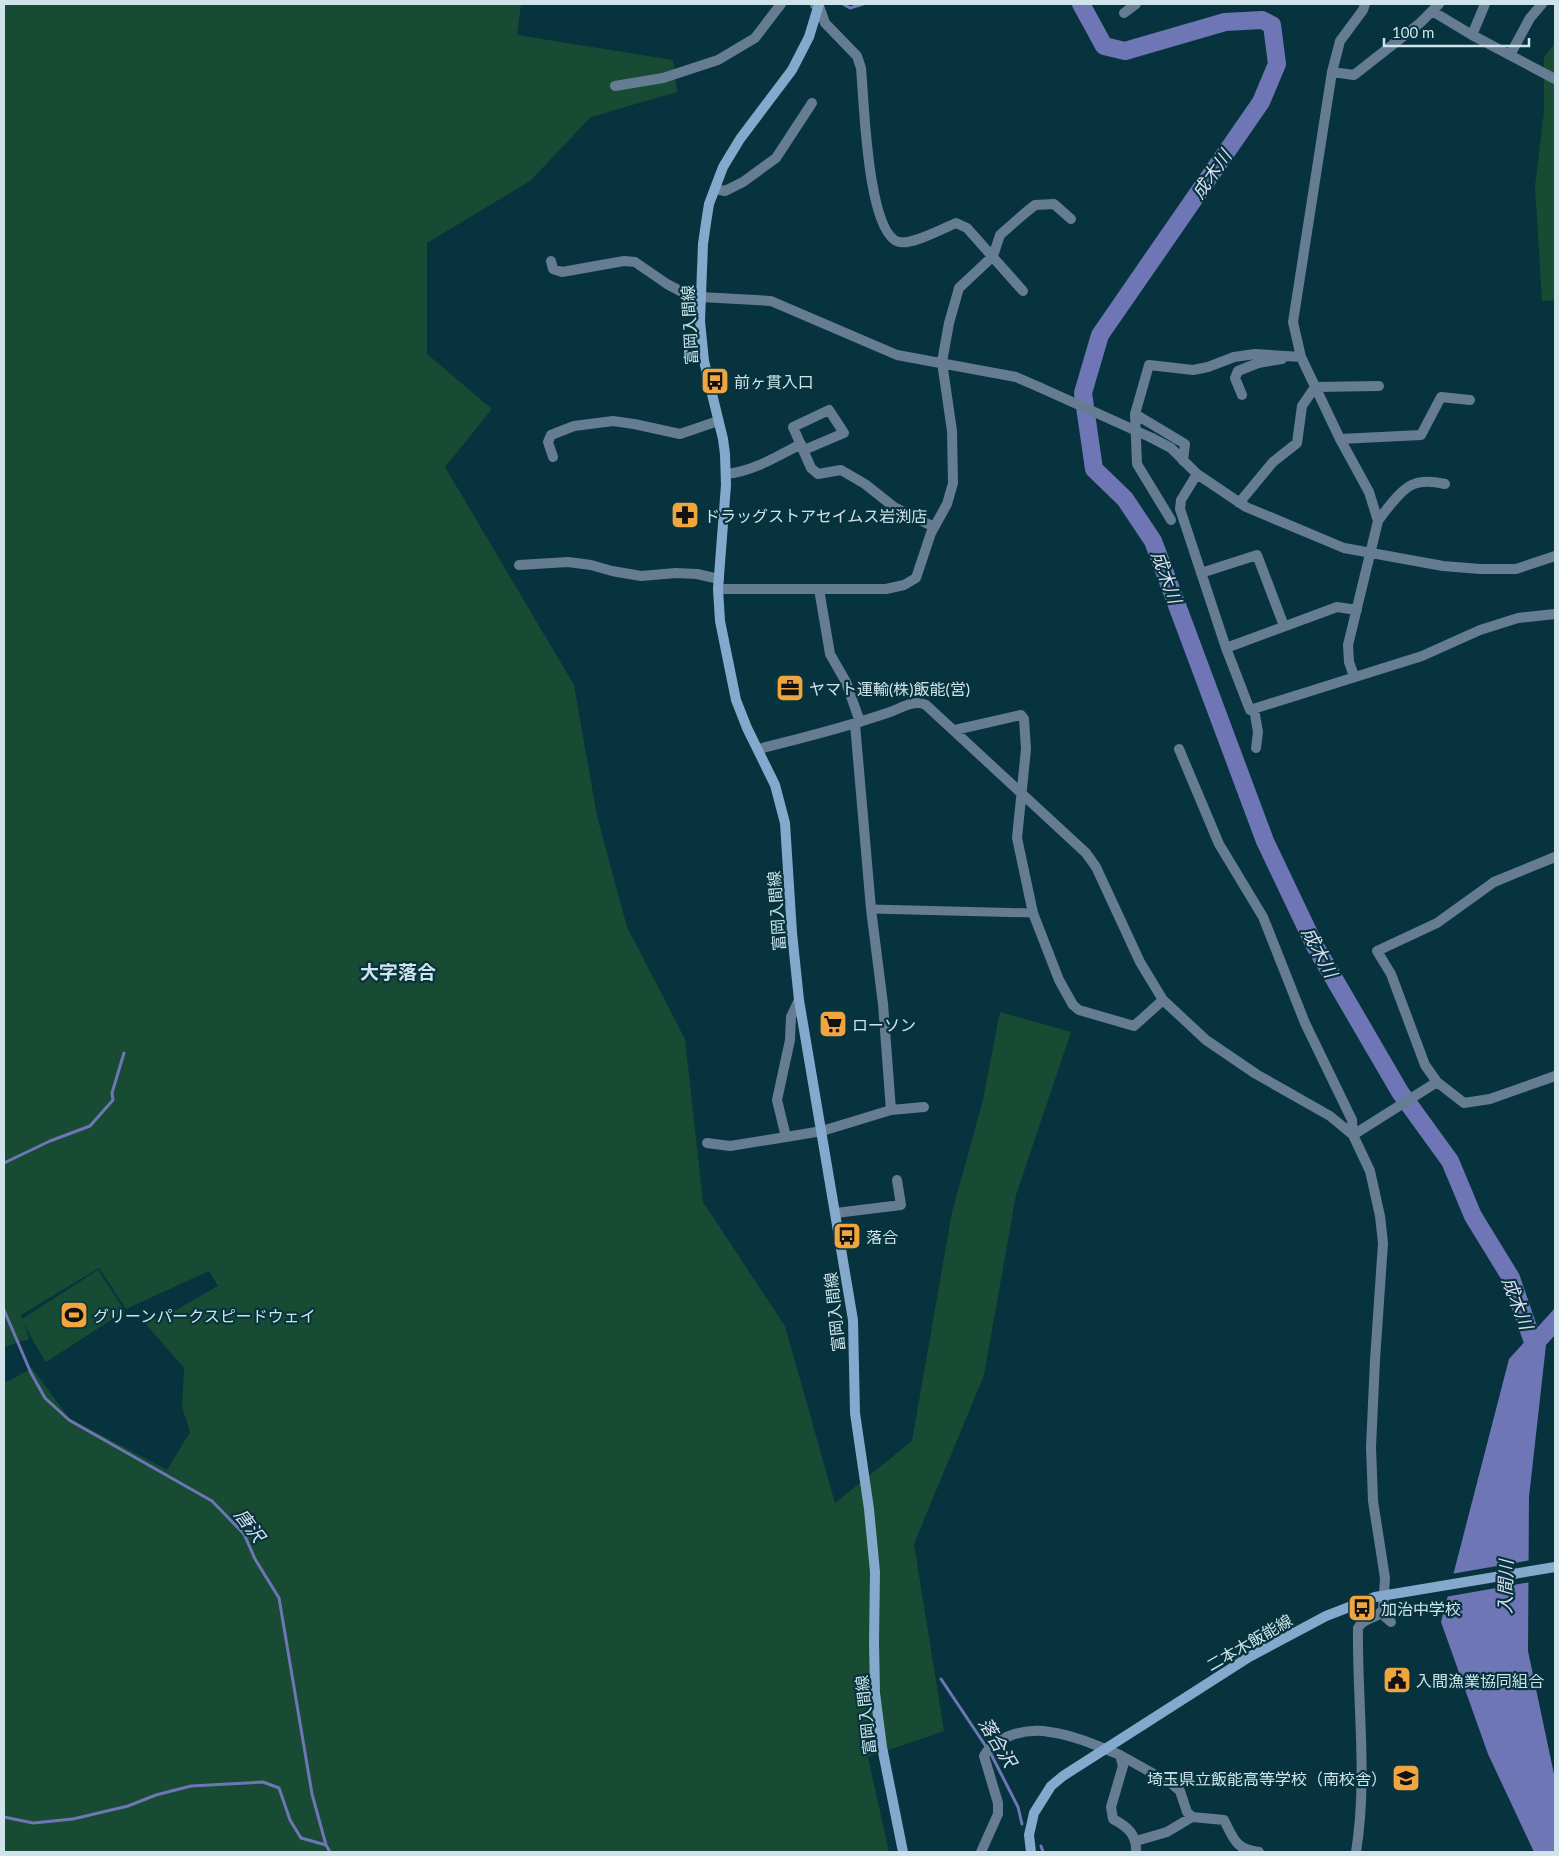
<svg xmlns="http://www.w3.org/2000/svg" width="1559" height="1856" viewBox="0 0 1559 1856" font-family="Lato,'Noto Sans JP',sans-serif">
<rect width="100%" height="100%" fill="#07333e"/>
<!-- green -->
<path fill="#174b33" d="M4,4H521L517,35L673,60L677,92L591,117L530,181L427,243V354L492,409L445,467L574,685L597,816L627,927L685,1039L703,1202L785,1326L835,1503L912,1441L952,1212L983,1100L1000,1012L1071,1032L1016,1195L984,1375L914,1544L944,1731L868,1757L889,1852H4V1382L9,1381L32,1368L69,1418L167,1470L190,1432L182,1407L184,1368L145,1323L176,1310L218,1286L209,1271L126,1309L99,1268L21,1315L22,1319L98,1270L125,1311L46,1362L33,1341L24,1323L29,1339L4,1347Z
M1555,43V300L1542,301L1535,186L1544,111V57Z"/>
<!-- water -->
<path fill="#6e76b5" d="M1555,1308V1335L1546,1345L1529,1497L1528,1651L1555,1779V1852H1534L1488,1754L1441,1622L1509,1359Z"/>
<!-- pier -->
<path fill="#07333e" d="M1531,1560V1582L1445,1597L1451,1574Z"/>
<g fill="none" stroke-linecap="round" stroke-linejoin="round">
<!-- stream -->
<path stroke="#6e76b5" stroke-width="3" d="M843,4L850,8L863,4
M4,1163L50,1141L90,1126L113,1100L112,1093L124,1053
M4,1310L31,1373L45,1398L69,1420L212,1501L244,1534L255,1559L279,1598L312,1794L326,1845L330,1852
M941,1679L991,1754L1018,1807L1022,1824
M4,1817L33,1823L73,1819L128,1806L156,1795L191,1786L263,1782L279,1788L290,1820L301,1838L326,1845
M1041,1846L1043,1852"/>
<!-- river -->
<path stroke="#6e76b5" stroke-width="18" d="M1081,4L1104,46L1125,51L1225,22L1262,20L1272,25L1277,64L1261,102L1100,335L1083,393L1094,469L1125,499L1153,541L1265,841L1315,946L1400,1092L1450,1161L1473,1216L1511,1278L1534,1345"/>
<!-- pedestrian -->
<path stroke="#657c92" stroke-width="9" d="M871,909L1033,913"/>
<!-- minor -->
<path stroke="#657c92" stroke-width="10" d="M815,5L819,6L825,23L857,56L861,68C864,98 867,234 899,242C912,245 942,229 956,223L967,228L1023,291
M1432,11L1472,35L1555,79
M1124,13L1136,4
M1472,35L1485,4
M1510,55L1530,18L1542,4
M1332,72L1354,75L1419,24L1439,4
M615,86L663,78L718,60L755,38L781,4
M715,189L725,191L743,182L776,158L812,103
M551,261L553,269L562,272L624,261L635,262L667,284L684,293L701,297L771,301L897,355L1016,377L1039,387
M1242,395L1235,378L1238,371L1258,363L1282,359
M1135,414L1137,464L1171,520
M1152,438L1171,448L1197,474L1246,507L1344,548L1443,566L1480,569H1516L1555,556
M1340,439L1421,435L1441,397L1470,400
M804,450L844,433L829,410L793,427L811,468L818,474L841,470L865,484L894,507L934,527
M553,457L548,442L551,435L574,426L613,421L634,424L680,434L718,421
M1183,461L1185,444L1135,414L1149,365L1193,370L1208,367L1234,357L1255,354L1301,357
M726,474C752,472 778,456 801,444
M1197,474L1181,500L1180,509L1226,648L1250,710L1422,656L1480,630L1518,618L1555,614
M1239,503L1273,462L1297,443L1302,406L1315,387L1379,386
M1378,521C1385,511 1403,487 1414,484C1423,480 1436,482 1445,484
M519,565L568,562L591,565L612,571L641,576L676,573L697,574L719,579
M1201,573L1257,555L1284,626
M718,589H886L904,585L916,578L931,533L947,504L953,483L952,431L942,362L949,323L959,288L993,256L1000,235L1025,213L1035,205L1054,204L1071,219
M819,589L830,654L846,682L860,722
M1226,648L1337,607L1357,610
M1354,676L1349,662L1348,645L1378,521L1369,492L1340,439L1301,357L1293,322L1332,72L1340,41L1363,10L1365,4
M1254,709L1258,732L1256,748
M855,724L871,909L883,1004L891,1110
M955,730L1021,715L1024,719L1026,749L1017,838L1033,913L1059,980L1073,1005L1079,1010L1134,1026L1163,1000
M758,749C803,738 847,727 890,712C901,708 915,699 926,705L1086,853L1096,867L1140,962L1163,1000L1206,1040L1256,1074L1330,1116L1353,1135L1370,1171L1380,1216L1383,1243L1375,1360L1371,1447L1373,1501L1385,1578L1383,1609C1377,1620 1363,1617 1358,1628C1357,1703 1368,1778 1356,1852
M1179,749L1219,844L1263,917L1305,1023L1352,1120L1353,1135
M1437,1082L1425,1065L1391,974L1377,951L1437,923L1494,882L1555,857
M1353,1135L1437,1082L1464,1103L1490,1099L1555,1076
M786,1137L777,1100L790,1040L791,1017L799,1000
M707,1143L730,1146L786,1137L822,1131L891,1110L924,1107
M836,1213L901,1205L897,1180
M1381,1613L1391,1622
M1120,1755L1172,1784L1180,1791L1187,1812L1192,1817L1224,1820C1234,1839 1235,1849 1259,1852
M1136,1841L1167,1832L1192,1817
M981,1852L998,1814V1803L984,1756C996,1735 1027,1728 1050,1732C1073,1735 1098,1746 1120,1755L1123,1766L1111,1807L1113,1819C1128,1827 1137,1835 1136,1852"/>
<!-- secondary -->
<path stroke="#84a9cc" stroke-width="10" d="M819,4L809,37L792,70L740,139L723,167L709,204L706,223L703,244L700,321L704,361L723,439L725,454L726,485L718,589L720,621L736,700L747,728L775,785L785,823L792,933L799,1000L853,1320L855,1413L869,1509L875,1572L874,1642L875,1693L882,1747L903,1852
M1031,1852L1029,1835L1034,1813L1051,1786L1063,1776L1249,1657L1326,1616L1375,1597L1555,1567"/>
<!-- minor-bridge -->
<path stroke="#657c92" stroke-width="10" d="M1039,387L1152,438"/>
</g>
<!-- icons -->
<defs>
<symbol id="bus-square" viewBox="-11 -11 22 22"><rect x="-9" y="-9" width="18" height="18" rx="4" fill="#f0a63f" stroke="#07333e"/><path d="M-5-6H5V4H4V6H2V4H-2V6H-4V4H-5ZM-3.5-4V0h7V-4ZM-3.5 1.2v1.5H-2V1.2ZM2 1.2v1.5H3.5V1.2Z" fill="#111"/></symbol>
<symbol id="pharmacy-square" viewBox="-11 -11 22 22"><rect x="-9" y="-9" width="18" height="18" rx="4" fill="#f0a63f" stroke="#07333e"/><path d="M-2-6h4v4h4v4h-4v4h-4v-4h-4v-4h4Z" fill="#111"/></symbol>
<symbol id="office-square" viewBox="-11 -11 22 22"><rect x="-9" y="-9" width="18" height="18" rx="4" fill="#f0a63f" stroke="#07333e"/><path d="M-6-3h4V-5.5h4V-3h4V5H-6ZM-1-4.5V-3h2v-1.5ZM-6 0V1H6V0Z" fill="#111"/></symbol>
<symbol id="supermarket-square" viewBox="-11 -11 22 22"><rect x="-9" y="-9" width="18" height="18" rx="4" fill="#f0a63f" stroke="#07333e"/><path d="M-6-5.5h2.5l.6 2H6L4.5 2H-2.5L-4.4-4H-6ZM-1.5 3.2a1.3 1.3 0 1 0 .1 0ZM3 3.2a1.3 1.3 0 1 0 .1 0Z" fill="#111"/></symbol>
<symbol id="stadium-square" viewBox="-11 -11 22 22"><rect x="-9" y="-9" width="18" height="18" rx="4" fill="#f0a63f" stroke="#07333e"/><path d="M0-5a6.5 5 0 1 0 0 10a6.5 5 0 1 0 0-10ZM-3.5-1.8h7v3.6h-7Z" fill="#111"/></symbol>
<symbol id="civic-square" viewBox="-11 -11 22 22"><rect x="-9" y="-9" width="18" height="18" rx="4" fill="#f0a63f" stroke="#07333e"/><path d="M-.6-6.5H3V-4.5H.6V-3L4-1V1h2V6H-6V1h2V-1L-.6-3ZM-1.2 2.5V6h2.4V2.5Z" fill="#111"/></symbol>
<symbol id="school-square" viewBox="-11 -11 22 22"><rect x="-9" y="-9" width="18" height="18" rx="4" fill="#f0a63f" stroke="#07333e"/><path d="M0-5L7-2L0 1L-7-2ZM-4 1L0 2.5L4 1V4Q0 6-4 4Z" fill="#111"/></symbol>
</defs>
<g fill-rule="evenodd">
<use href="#bus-square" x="699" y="365" width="32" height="32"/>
<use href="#pharmacy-square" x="669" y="499" width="32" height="32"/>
<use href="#office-square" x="774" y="672" width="32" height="32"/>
<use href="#supermarket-square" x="817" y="1008" width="32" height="32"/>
<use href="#bus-square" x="831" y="1220" width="32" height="32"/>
<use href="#stadium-square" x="58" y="1299" width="32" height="32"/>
<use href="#bus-square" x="1346" y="1592" width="32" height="32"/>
<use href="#civic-square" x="1381" y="1664" width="32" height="32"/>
<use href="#school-square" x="1390" y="1762" width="32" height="32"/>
</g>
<g text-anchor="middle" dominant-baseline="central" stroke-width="4.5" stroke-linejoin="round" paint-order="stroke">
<!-- street labels -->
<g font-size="16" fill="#cee4ea" stroke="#07333e">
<text transform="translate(689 325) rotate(-93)">富岡入間線</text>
<text transform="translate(776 911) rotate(-94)">富岡入間線</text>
<text transform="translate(834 1312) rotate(-96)">富岡入間線</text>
<text transform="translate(1249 1642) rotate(-30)">二本木飯能線</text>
<text transform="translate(865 1715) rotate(-96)">富岡入間線</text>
</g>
<!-- poi labels -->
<g font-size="16" fill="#cee4ea" stroke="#07333e" text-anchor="start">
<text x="734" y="381">前ヶ貫入口</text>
<text x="704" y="515">ドラッグストアセイムス岩渕店</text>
<text x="809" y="688">ヤマト運輸(株)飯能(営)</text>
<text x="852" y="1024">ローソン</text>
<text x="866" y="1236">落合</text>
<text x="93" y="1315">グリーンパークスピードウェイ</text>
<text x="1381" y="1608">加治中学校</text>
<text x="1416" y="1680">入間漁業協同組合</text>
<text x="1387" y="1778" text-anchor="end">埼玉県立飯能高等学校（南校舎）</text>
</g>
<!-- water labels -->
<g font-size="18" font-style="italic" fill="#dcdff1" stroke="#07333e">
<text transform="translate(1211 174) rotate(-55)">成木川</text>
<text transform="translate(1167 577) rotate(70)">成木川</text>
<text transform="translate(1320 952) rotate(62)">成木川</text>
<text transform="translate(1518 1303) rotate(69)">成木川</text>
<text transform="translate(250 1525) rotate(53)">唐沢</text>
<text transform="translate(1505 1587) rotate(-89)">入間川</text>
<text transform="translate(998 1742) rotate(59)">落合沢</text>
</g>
<!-- quarter labels -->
<g font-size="19" font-weight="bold" fill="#cee4ea" stroke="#07333e">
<text x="398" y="971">大字落合</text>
</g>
</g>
<!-- border -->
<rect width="1559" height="1856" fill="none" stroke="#cee4ea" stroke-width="10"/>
<!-- scale -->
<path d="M1384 38v8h145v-8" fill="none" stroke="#cee4ea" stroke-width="2.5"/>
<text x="1392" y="38" font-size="15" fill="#cee4ea" stroke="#07333e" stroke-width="4" paint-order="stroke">100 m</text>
</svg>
